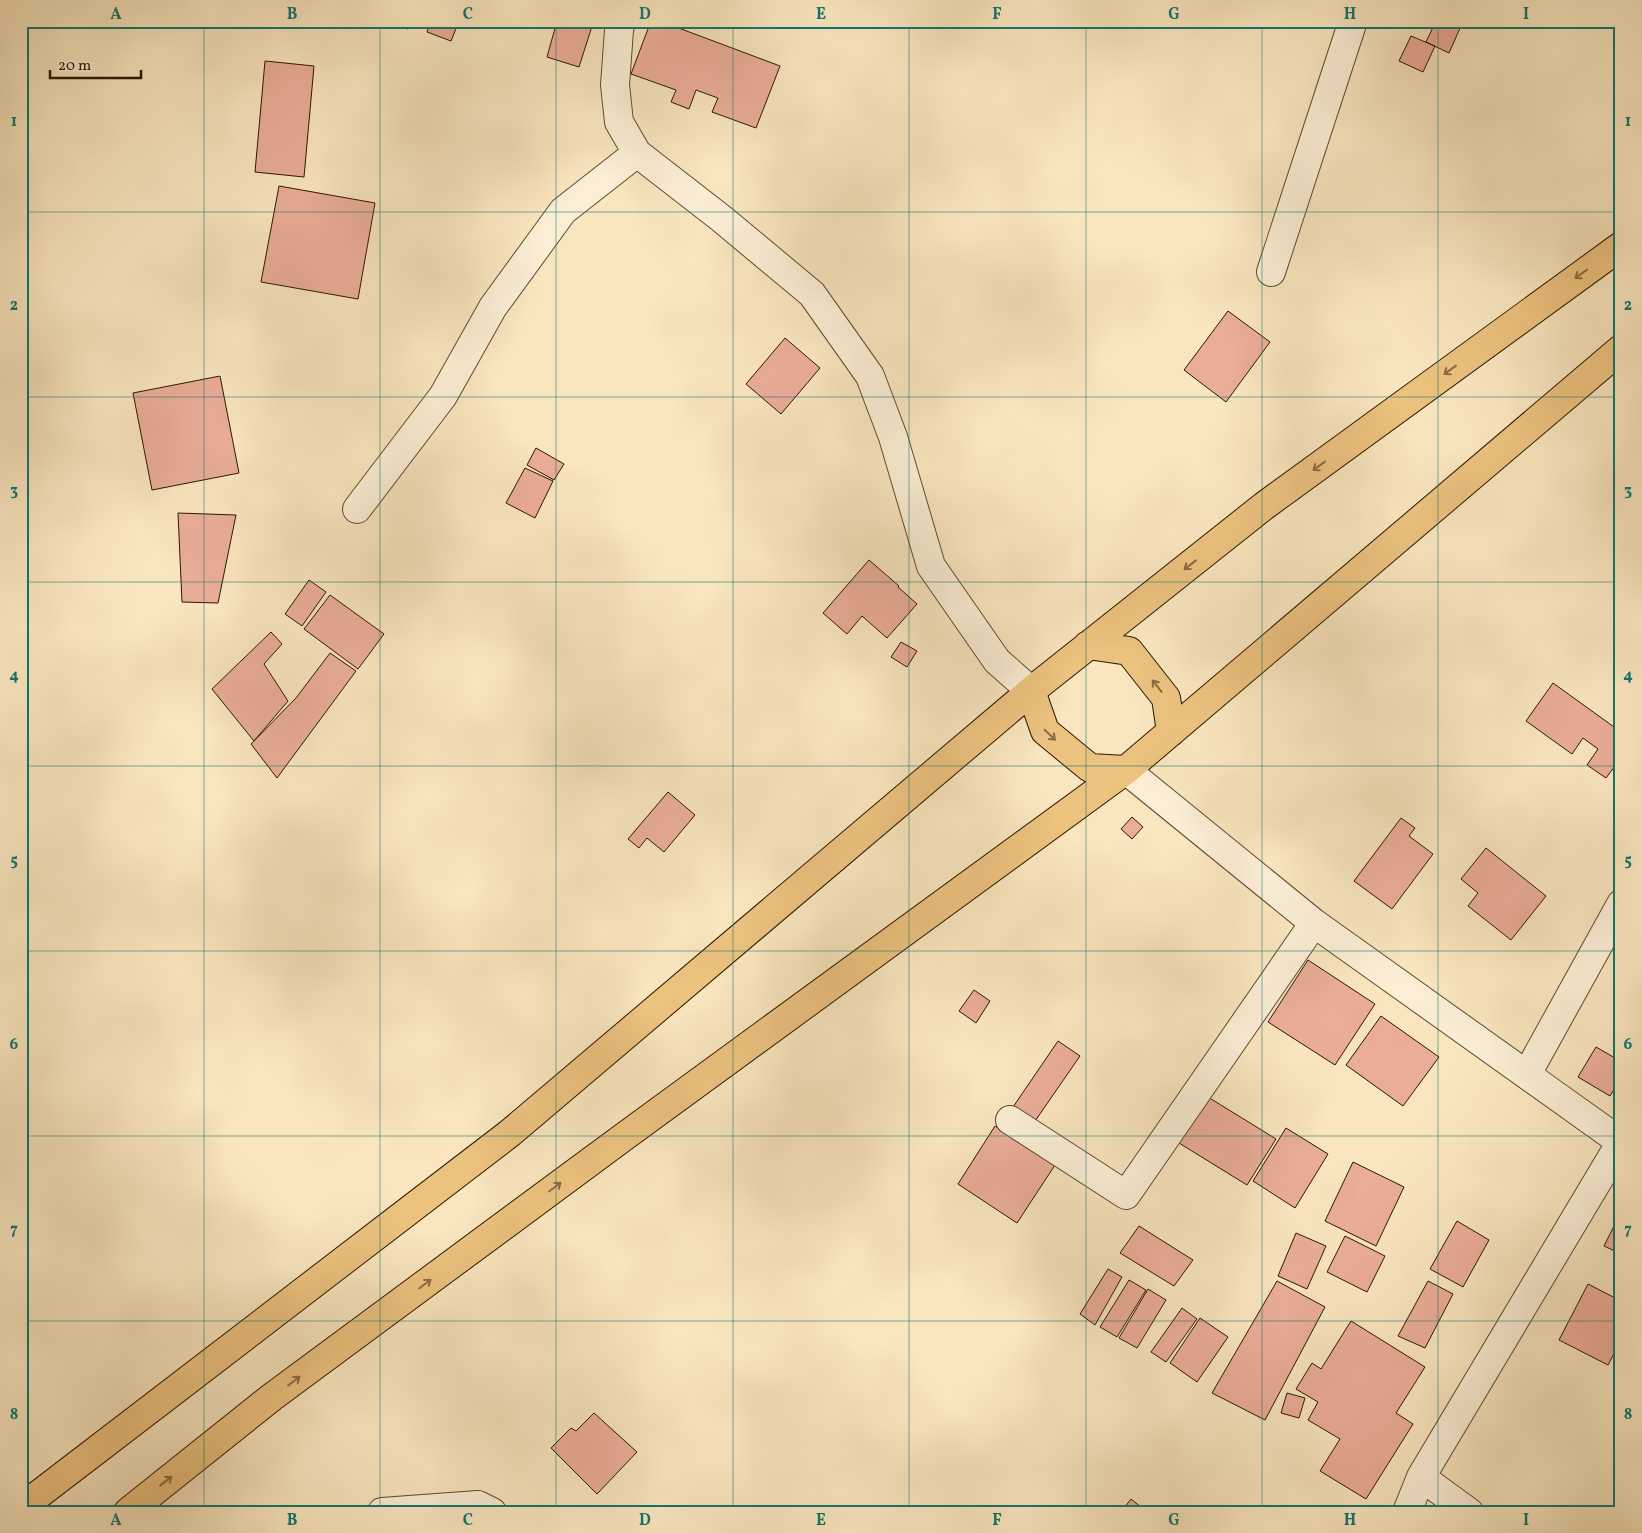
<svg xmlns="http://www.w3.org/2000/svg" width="1642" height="1533" viewBox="0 0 1642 1533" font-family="Vollkorn,serif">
<rect width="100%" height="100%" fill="#f9e5be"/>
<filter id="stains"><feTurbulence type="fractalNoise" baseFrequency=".004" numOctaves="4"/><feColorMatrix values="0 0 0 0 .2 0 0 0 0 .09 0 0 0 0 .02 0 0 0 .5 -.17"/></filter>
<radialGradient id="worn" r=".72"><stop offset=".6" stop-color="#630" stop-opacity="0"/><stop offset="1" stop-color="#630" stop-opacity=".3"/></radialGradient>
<!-- building -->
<path fill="#eaad98" stroke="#2a1701" d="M393,21H410L408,29L392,24Z
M431,21H459L451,41L427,32Z
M557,21L593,23L579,67L547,57Z
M651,21H660L780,66L756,128L712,112L718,98L696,90L689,109L671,102L676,90L631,74Z
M1436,21H1451L1461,26L1449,53L1426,42Z
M1411,36L1435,46L1423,72L1399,61Z
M265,61L314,66L304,177L255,172Z
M279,186L375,203L358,299L261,282Z
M1228,311L1270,342L1226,402L1184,370Z
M785,338L820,368L781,414L746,384Z
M220,376L239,473L152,490L133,393Z
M536,448L564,464L554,480L527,465Z
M525,468L553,481L535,518L506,503Z
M178,513L236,515L218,603L182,602Z
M869,560L899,586L898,587L917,604L887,638L862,616L847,634L823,613Z
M309,580L326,592L302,626L285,614Z
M330,595L384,634L358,669L304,629Z
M271,632L282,644L264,664L288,701L254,741L212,689Z
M901,642L917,651L907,667L891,657Z
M330,653L356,671L277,778L251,744L296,698Z
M1553,683L1621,732V758L1606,778L1587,765L1598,749L1583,738L1572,754L1526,721Z
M668,792L695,815L664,852L647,838L639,848L628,839Z
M1132,817L1143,827L1132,839L1121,829Z
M1401,818L1415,828L1409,836L1433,854L1392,909L1354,881Z
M1486,848L1546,896L1511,940L1468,906L1478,893L1461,879Z
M1308,960L1375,1004L1335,1065L1268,1022Z
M974,990L990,1001L976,1023L959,1011Z
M1381,1016L1439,1057L1403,1106L1346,1065Z
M1058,1041L1080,1056L1033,1124L1011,1110Z
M1596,1047L1615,1058L1621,1049V1078L1610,1096L1578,1077Z
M1208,1097L1276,1139L1247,1185L1179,1143Z
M995,1126L1055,1165L1017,1223L958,1184Z
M1286,1128L1328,1154L1295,1208L1253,1181Z
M1353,1162L1404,1187L1376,1246L1325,1221Z
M1618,1218L1621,1220V1254L1604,1246Z
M1457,1221L1489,1240L1463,1287L1430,1269Z
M1139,1226L1193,1260L1174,1286L1120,1253Z
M1296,1233L1326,1246L1307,1289L1278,1276Z
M1345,1236L1385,1256L1367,1292L1327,1272Z
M1108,1269L1122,1277L1095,1325L1080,1314Z
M1129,1280L1146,1290L1117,1337L1100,1327Z
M1277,1281L1325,1307L1265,1420L1212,1393Z
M1428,1281L1453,1294L1425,1348L1398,1336Z
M1588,1284L1621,1301V1340L1608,1365L1559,1340Z
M1148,1289L1166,1300L1137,1348L1119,1338Z
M1182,1308L1197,1319L1166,1362L1151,1352Z
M1200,1318L1228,1337L1197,1382L1170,1363Z
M1351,1321L1425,1367L1396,1413L1413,1424L1366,1499L1320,1471L1340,1439L1308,1420L1318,1402L1296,1389L1312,1363L1321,1369Z
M1287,1393L1305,1398L1299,1418L1281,1413Z
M594,1413L637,1452L597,1494L551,1448L571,1428L576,1431Z
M1131,1499L1147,1512H1121Z"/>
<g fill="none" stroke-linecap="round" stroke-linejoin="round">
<defs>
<path id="street" d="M621,21L619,30L615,85L619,122L637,153L722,219L812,294L870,376L893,437L931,566L997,661L1031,691
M1271,272L1353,21
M357,509L443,396L493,307L563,211L637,153
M1126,770L1314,923L1621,1142
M1527,1074L1621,904
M1010,1120L1126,1195L1314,923
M1421,1477L1469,1512
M382,1512L478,1505L492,1512
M1407,1512L1421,1477L1621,1142"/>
<path id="primary" d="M1088,645L1129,651L1166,698L1171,732
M1031,691L1045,731L1090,768L1126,770
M21,1508L510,1133L1031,691L1264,506L1621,246
M128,1512L272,1397L625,1136L1126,770L1621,349"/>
</defs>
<!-- street casing -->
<use href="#street" stroke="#5e4a30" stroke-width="30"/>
<!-- primary casing -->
<use href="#primary" stroke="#2a1701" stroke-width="30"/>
<!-- street -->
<use href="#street" stroke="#fbeed5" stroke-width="28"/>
<!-- primary -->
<use href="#primary" stroke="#ecc27f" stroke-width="28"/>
</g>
<!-- one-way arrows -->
<defs><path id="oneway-shaft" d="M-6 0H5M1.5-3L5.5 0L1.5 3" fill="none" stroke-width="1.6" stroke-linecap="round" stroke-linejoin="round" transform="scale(1.25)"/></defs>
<g stroke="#8b6c40">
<use href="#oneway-shaft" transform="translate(1581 274) rotate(144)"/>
<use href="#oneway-shaft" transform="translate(1450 370) rotate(144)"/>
<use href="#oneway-shaft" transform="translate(1319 466) rotate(144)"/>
<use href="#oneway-shaft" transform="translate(1190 565) rotate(142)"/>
<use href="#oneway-shaft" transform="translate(1157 686) rotate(-128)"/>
<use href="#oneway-shaft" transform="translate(1050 735) rotate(44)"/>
<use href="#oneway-shaft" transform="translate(555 1187) rotate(-37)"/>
<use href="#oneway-shaft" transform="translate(425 1284) rotate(-37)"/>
<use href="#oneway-shaft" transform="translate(294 1381) rotate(-37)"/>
<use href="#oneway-shaft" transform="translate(166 1481) rotate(-38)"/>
</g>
<!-- grid -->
<path fill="none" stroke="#0f766e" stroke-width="1" stroke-opacity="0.55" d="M204,21V1512M380,21V1512M556,21V1512M733,21V1512M909,21V1512M1086,21V1512M1262,21V1512M1438,21V1512M21,212H1621M21,397H1621M21,582H1621M21,766H1621M21,951H1621M21,1136H1621M21,1321H1621"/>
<!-- margin -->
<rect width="1642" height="1533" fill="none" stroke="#f9e5be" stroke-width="55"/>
<!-- scale -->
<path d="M50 70v8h91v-8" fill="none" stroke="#2a1701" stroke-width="2.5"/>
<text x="58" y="70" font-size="15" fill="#2a1701" stroke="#fbeed5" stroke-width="4" paint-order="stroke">20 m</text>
<rect x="28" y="28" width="1586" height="1478" fill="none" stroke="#0f766e" stroke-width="2"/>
<g font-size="16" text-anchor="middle" font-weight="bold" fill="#0f766e">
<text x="116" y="19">A</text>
<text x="292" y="19">B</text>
<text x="468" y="19">C</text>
<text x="645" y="19">D</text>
<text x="821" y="19">E</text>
<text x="997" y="19">F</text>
<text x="1174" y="19">G</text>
<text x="1350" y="19">H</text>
<text x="1526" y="19">I</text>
<text x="14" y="126">1</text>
<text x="1628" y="126">1</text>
<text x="14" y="310">2</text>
<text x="1628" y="310">2</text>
<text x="14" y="495">3</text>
<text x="1628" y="495">3</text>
<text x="14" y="680">4</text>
<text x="1628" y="680">4</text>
<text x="14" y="865">5</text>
<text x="1628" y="865">5</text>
<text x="14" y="1049">6</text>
<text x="1628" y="1049">6</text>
<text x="14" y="1234">7</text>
<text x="1628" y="1234">7</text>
<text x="14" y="1419">8</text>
<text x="1628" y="1419">8</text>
<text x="116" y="1525">A</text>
<text x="292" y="1525">B</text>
<text x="468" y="1525">C</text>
<text x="645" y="1525">D</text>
<text x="821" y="1525">E</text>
<text x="997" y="1525">F</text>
<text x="1174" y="1525">G</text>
<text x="1350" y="1525">H</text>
<text x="1526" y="1525">I</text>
</g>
<rect width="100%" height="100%" filter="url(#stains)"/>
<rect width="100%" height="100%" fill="url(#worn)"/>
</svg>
